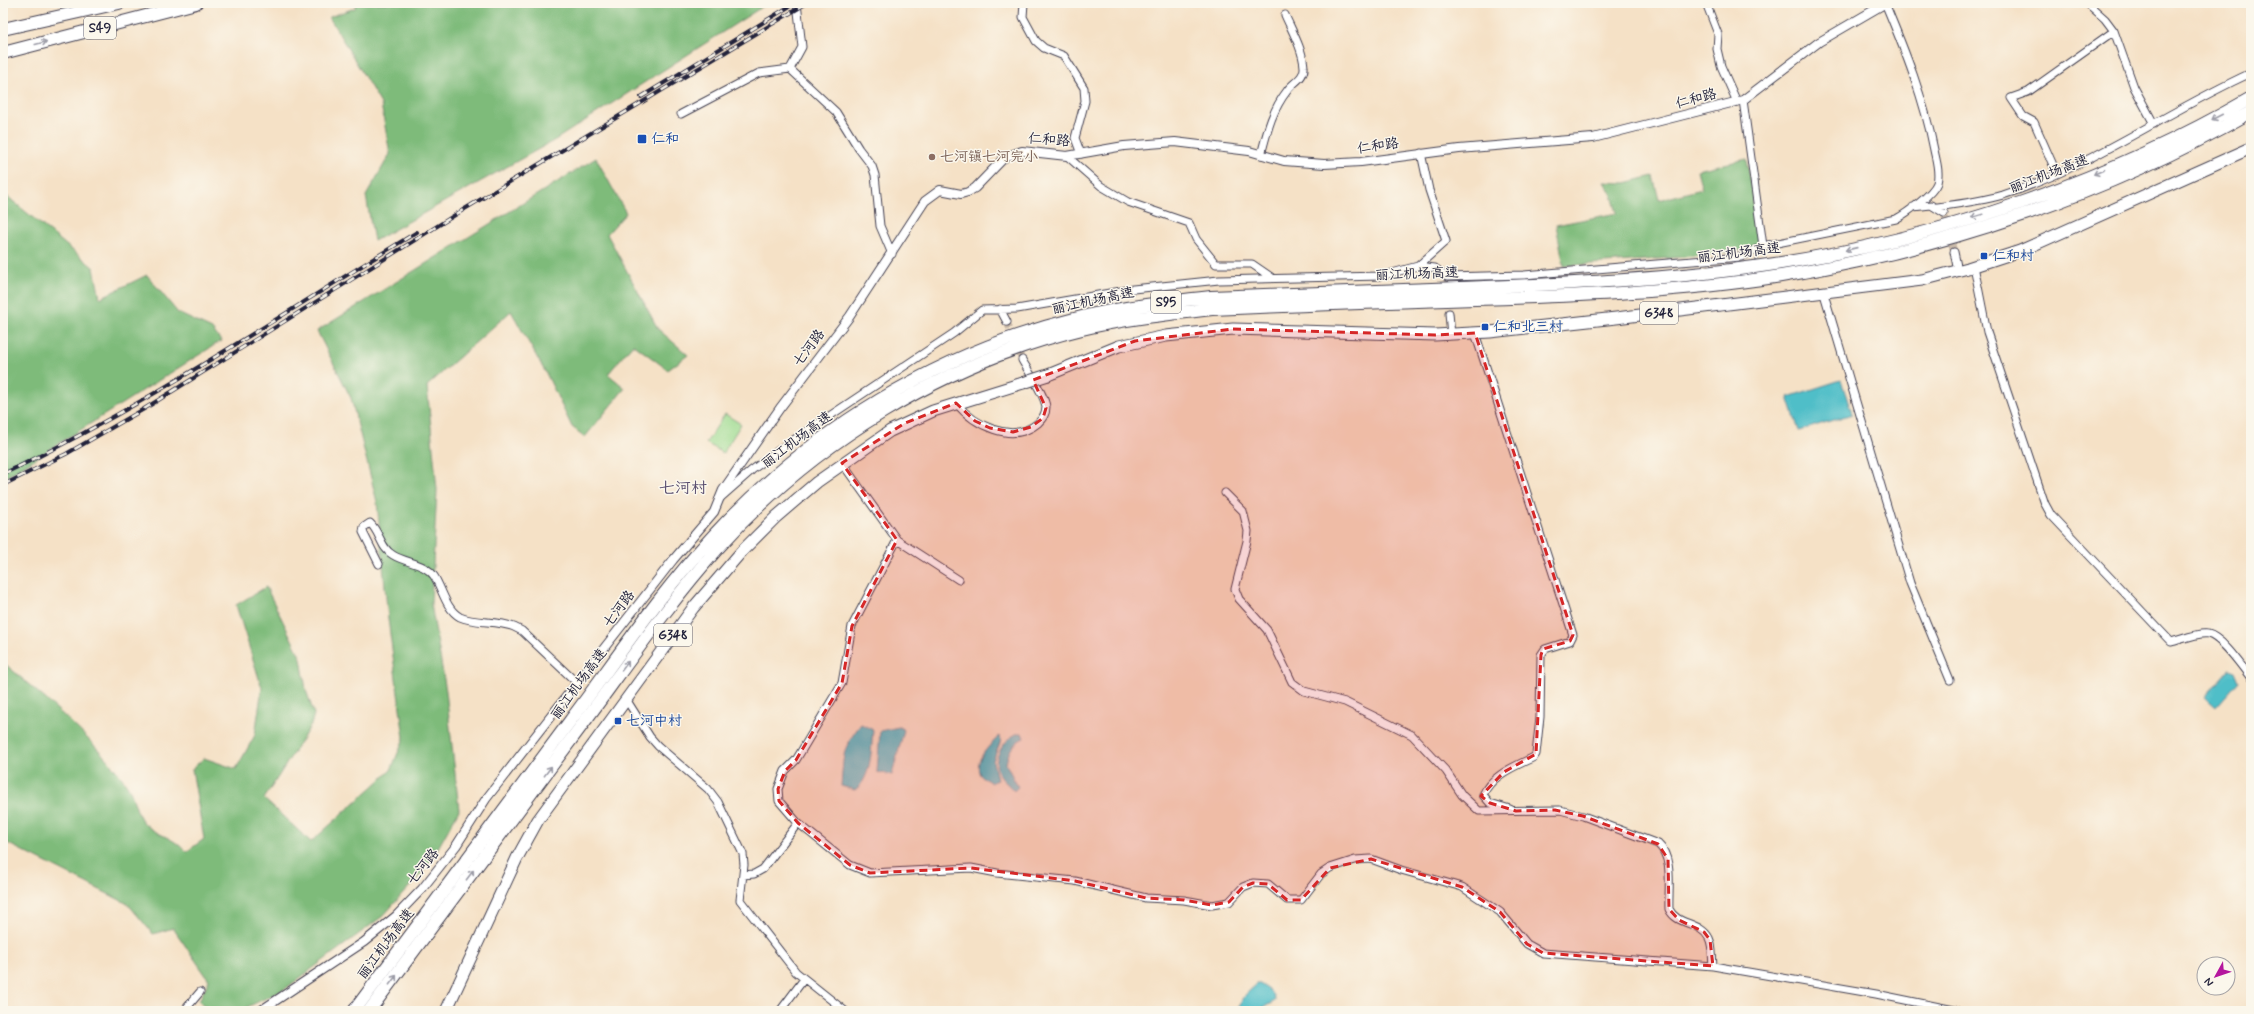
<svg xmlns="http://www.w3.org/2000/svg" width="2254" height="1014" viewBox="0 0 2254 1014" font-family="Mynerve,'LXGW WenKai TC',sans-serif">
<rect width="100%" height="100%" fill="#fbf7ec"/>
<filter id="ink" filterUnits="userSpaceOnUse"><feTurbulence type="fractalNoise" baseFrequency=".025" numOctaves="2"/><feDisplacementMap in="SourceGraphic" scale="8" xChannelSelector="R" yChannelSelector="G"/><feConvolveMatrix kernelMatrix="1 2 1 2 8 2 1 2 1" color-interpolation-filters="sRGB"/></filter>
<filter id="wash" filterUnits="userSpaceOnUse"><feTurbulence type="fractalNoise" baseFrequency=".012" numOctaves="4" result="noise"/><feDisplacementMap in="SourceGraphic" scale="16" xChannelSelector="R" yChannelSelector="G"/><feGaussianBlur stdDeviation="0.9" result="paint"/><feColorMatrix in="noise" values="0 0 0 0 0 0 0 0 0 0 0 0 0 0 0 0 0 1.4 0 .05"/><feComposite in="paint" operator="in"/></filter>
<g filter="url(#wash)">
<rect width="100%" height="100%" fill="#f5e1c6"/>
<!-- green -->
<path fill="#9edb90" stroke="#607e66" d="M725,414L741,424L723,453L706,443Z"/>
<!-- forest -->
<path fill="#7ebb7a" stroke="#506e5a" d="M356,3H768L555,140L374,241L366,196L390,154L381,104L329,17L355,8Z
M596,158L626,213L607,234L658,329L688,355L668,370L633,344L608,374L625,388L585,437L572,427L547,375L511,311L427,386L437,490L431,604L446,691L459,810L428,866L383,916L285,989L239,1011H210L199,1001L209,980L173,928L153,934L128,904L3,841V662C45,699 95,739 127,785C134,796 136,815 144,823C157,836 173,836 186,852L204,839L192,769L204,758L236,769L255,735L262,688L236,605L266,587L301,658L306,690L314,714L311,725L264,799L311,842L391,770L404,738L388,619L377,502L351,398L317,331Z
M1747,159L1759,243L1745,250L1684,257L1564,266L1556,225L1617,213L1612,195L1604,182L1625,183L1653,176L1659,200L1702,189L1697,170Z
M3,193L94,268L100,298L147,275L178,313L212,329L221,341L3,479Z"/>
<!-- water -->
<path fill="#50bec8" stroke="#397082" d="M1841,380L1852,414L1799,431L1788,397Z
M2229,669L2235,671L2239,681L2216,707L2205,697Z
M861,724L873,730C871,749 872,778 855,790L841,786C844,754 841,750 861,724Z
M899,727L904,730L892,775L877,772L880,731Z
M1019,733H1022L1024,738C1013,743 1008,752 1006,764L1018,787L1014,791C1009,785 1002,780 999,774C990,760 1005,737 1019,733Z
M999,736L1001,740L993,761L997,780L991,783L980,775C973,759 990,746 999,736Z
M1257,984H1260C1267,989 1275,992 1275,1001L1257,1011H1236L1246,994Z"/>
</g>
<g filter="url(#ink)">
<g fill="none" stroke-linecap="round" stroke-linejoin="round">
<!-- minor-tunnel -->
<path stroke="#cbbbaa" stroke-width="7" stroke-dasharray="7 3.5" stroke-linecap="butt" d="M1944,213L1954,252
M1447,277L1449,313
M1007,322L1022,360"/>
<defs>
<path id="minor" d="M1024,3L1023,17L1036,41L1044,48L1064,56L1084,88L1085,101L1075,138L1081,154
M1706,3L1718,34L1717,49L1721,66L1737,102
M2087,3L2105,19L2114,31L2134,87L2154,124
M790,69L802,47L797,3
M1743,100L1763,246
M681,114L759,73L790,69L836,112L859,149L872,166L875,175L880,226L892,254
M1261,155C1267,132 1272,110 1287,91C1292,83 1305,78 1304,67C1303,50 1292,31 1285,15
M1067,156L1101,186L1128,202L1189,223L1196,239L1216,264H1252L1271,277
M2057,174L2034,122L2023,116L2011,98L2028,92L2114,31
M1913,207L1931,205L1944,213
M1937,207C1959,204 1982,201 2003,195C2091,167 2167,111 2251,73
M1954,252L1958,271
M1418,266L1446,241L1429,190L1421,153
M1974,266L1987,332L2045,504L2051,515L2171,642C2180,640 2200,632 2208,634C2222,637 2242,667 2251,678
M1824,294L1910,583L1950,680
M1000,309L1007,322
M1449,313L1451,335
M1475,333L1573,635L1570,641L1545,649L1541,655L1540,717L1536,754L1534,757C1516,766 1491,775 1483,795L1490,803L1510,809
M956,403C974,425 1012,445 1038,423C1043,418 1046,414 1046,407C1045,395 1028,371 1022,360
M842,463L897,540L959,580
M1225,493L1243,511L1248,531L1247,541L1235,589L1239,599L1267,630L1292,682L1304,691L1345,702L1412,735L1446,771L1462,795L1479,811L1560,810L1583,816L1658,844C1674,858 1668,889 1669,909C1677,926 1700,921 1709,938C1713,946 1712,958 1713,966
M719,499L752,470L783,447L954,333L982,310L1017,309L1133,289L1219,280L1381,276L1418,266L1435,268L1447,277L1524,275L1741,257L1763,246L1896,219C1907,213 1933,194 1937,183C1940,172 1936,160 1934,150C1924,98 1905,51 1885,3
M897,540L852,626L842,683L796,760L785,771L778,789L779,801L798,823L850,865L870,873L971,868L997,873L1075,881L1146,898L1184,900L1212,905L1229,902L1243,887L1253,883L1268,884L1287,900H1301L1321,874L1330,868L1355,860L1371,859L1401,870L1462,887L1500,912L1527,944L1543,953L1713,966L1876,994L1959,1011
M379,564L363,532L364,527L370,523C380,532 381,549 393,555C406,563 425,563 434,576C442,588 446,610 460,617C475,624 498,620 514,627L522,631L577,683
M626,699L650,737L658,746L708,789L718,802L743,854L744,865L740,900L796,972L845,1011
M743,875L754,874L763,869L798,823
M184,1011L200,992
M780,1011L804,979"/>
<path id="tertiary" d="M260,1011L364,942L396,916L422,889L456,846L486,799L673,560L714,512L723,490L780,408L850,316L925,201L940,190L961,194L968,192L975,188L1005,157L1022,151L1067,156L1124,146L1175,142L1249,151L1284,161L1324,164L1361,162L1459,149L1593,138L1743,100L1819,42L1886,3"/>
<path id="trunk" d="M1048,375L1119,346L1166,336L1233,329L1435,335L1490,332L1616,318L1922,280L1968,268L2020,251L2251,148
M446,1011L517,858L538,820L693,608L742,551L776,517L817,482L890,431L933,411L1023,383"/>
<path id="motorway" d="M3,29L119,3
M3,53L196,3
M354,1011C426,914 498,817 570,721C617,658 660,593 713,536C811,430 938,352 1078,318C1122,307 1166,302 1211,297C1294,294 1376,291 1459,288C1564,284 1670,280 1775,264C1938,239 2108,181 2251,98
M369,1011C440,916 511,821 582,725C626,666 668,604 718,548C813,442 943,363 1082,329C1124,319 1168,314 1212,309C1300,305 1387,302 1475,299C1577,296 1680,292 1781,276C1944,249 2107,194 2251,112"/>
</defs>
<!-- minor casing -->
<use href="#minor" stroke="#423f50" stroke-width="9"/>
<!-- tertiary casing -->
<use href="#tertiary" stroke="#423f50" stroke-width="10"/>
<!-- trunk casing -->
<use href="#trunk" stroke="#423f50" stroke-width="13"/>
<!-- motorway casing -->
<use href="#motorway" stroke="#423f50" stroke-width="14"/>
<!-- minor -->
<use href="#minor" stroke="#fff" stroke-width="7"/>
<!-- tertiary -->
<use href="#tertiary" stroke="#fff" stroke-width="8"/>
<!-- trunk -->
<use href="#trunk" stroke="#fff" stroke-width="11"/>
<!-- motorway -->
<use href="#motorway" stroke="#fff" stroke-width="12"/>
<defs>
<path id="rail" d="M641,97L795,3
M3,474C148,405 280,315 417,232
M3,485L66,454L144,409L463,210L807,3"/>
</defs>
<!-- rail casing -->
<use href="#rail" stroke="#22223b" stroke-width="4"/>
<!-- rail -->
<use href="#rail" stroke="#fbf7ec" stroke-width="2.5" stroke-dasharray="8" stroke-linecap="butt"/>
<defs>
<path id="trunk-bridge" d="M1023,383L1048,375"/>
</defs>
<!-- trunk-bridge casing -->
<use href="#trunk-bridge" stroke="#423f50" stroke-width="13" stroke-linecap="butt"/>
<!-- trunk-bridge -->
<use href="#trunk-bridge" stroke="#fff" stroke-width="11"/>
</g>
<!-- one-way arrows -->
<defs><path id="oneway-shaft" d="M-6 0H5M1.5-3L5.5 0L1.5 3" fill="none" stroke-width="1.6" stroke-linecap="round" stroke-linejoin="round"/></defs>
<g stroke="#9c9ca7">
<use href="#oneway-shaft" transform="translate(41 43) rotate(-15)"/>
<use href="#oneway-shaft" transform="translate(2217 117) rotate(153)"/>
<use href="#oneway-shaft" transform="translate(2099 172) rotate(157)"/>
<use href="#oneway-shaft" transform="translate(1977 216) rotate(163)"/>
<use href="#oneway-shaft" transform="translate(1851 249) rotate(167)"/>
<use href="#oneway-shaft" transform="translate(625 666) rotate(-54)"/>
<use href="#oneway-shaft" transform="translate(548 771) rotate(-53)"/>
<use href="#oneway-shaft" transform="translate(470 875) rotate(-53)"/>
<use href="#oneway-shaft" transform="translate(393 980) rotate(-53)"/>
</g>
</g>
<!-- marked area -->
<path fill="#d62828" fill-opacity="0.2" stroke="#d62828" stroke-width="3" stroke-dasharray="8 5" stroke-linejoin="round" d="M1233,329L1435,335L1475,333L1573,635L1570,641L1543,649L1541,655L1536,754L1504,772L1481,796L1490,803L1516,811L1555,810L1583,816L1658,844L1668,859L1669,909L1679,920L1704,932L1710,940L1713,966L1543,953L1527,944L1500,912L1462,887L1371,859L1330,868L1301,900H1287L1268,884L1253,883L1243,887L1229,902L1212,905L1184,900L1146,898L1075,881L971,868L870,873L850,865L798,823L779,801L778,789L785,771L796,760L842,683L852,626L897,540L842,463L905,423L956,403L975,421L990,428L1013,432L1031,427L1043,418L1046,408L1033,380L1135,341Z"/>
<!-- markers -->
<g fill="#1a4fb4" stroke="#fbf7ec" stroke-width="1.5">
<rect x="637" y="134" width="10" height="10" rx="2"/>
<rect x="1980" y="252" width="8" height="8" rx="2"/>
<rect x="1481" y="323" width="8" height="8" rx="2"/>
<rect x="614" y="717" width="8" height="8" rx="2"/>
</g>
<circle fill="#8d6e63" stroke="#fbf7ec" stroke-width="1.5" cx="932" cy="157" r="4"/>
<g text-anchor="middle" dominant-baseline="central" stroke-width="3" stroke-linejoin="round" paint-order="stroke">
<!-- shield labels -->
<g fill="#fbf7ec" stroke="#636270" stroke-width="1">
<rect x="84" y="17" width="32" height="22" rx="3"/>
<rect x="1151" y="291" width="30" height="22" rx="3"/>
<rect x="1640" y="302" width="38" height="22" rx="3"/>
<rect x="654" y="624" width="38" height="22" rx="3"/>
</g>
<g font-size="13" font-weight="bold" fill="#22223b">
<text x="100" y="28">S49</text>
<text x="1166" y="302">S95</text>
<text x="1659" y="313">G348</text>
<text x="673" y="635">G348</text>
</g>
<!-- street labels -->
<g font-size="14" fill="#22223b" stroke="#fbf7ec">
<text transform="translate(1696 99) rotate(-15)">仁和路</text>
<text transform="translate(1049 140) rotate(4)">仁和路</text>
<text transform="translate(1378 146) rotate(-8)">仁和路</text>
<text transform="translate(2049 174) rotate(-21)">丽江机场高速</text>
<text transform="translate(1739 253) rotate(-7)">丽江机场高速</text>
<text transform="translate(1417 274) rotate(-2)">丽江机场高速</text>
<text transform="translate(1093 301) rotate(-12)">丽江机场高速</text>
<text transform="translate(809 348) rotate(-53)">七河路</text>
<text transform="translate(797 440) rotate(-37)">丽江机场高速</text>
<text transform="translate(619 609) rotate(-53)">七河路</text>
<text transform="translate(579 684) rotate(-54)">丽江机场高速</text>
<text transform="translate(423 867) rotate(-51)">七河路</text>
<text transform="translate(386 944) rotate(-53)">丽江机场高速</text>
</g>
<!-- transit labels -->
<g font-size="14" fill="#164399" stroke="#fbf7ec" text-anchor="start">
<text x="651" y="139">仁和</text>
<text x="1992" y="256">仁和村</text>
<text x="1493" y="327">仁和北三村</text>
<text x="626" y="721">七河中村</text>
</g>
<!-- education labels -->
<g font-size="14" fill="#785e54" stroke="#fbf7ec" text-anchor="start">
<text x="940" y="157">七河镇七河完小</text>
</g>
<!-- quarter labels -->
<g font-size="16" fill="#564b6d" stroke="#fbf7ec">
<text x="683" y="488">七河村</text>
</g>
</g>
<!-- margin -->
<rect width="2254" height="1014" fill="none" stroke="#fbf7ec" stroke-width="16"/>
<!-- north arrow -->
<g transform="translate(2216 976) rotate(230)"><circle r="19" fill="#fbf7ec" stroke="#a4a2a5"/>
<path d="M0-3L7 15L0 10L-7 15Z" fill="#b5179e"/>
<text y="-6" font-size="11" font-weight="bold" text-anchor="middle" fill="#22223b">N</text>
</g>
</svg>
